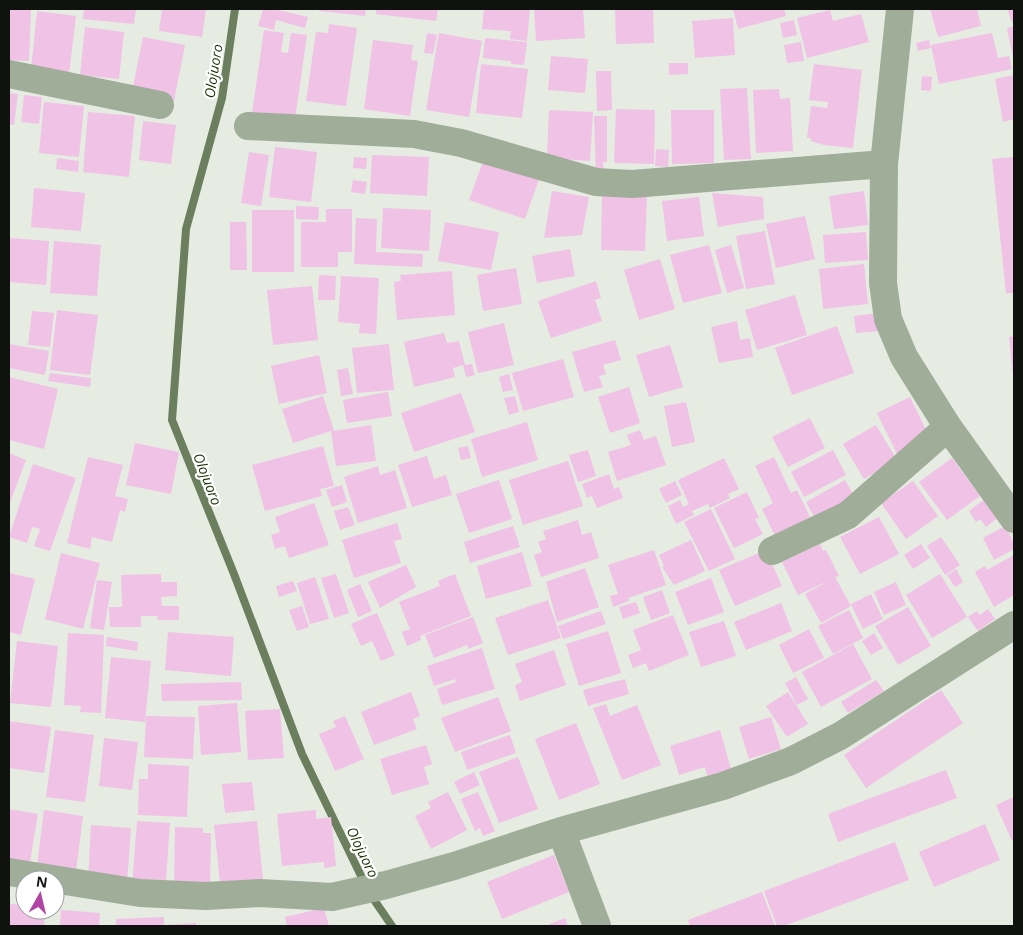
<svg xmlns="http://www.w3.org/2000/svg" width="1023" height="935" viewBox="0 0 1023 935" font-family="'Open Sans',sans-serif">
<rect width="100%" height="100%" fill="#e6ece2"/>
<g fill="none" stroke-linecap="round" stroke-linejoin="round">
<!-- stream -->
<path stroke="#6b7f5f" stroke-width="8" d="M235,9L222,98L186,229L172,420L234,574L302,754L365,884
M370,894L392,926"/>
</g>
<!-- building -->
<path fill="#efc2e6" d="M9,9H31L29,61L9,60Z
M84,9H136L134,24L83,19Z
M162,9H206L202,37L159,31Z
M263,9H274L308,17L305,28L276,20L274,30L258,26Z
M319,9H366L365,16L319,11Z
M376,9H438L436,21L376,14Z
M484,9H530L527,41L510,39L511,31L482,29Z
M534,9H583L585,38L536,41Z
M615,9H653L654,43L616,44Z
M733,9H784L786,16L738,29Z
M930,9H977L981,26L938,37Z
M1007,9H1014V22L1012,23Z
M830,10L833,21L861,14L869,42L807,58L797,18Z
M37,11L76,16L69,74L31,70Z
M733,18L735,55L695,58L692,21Z
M794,20L797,35L783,38L780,23Z
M329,24L357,28L346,106L306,101L316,32L328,33Z
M1014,26V58H1013L1007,28Z
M85,27L124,32L119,79L80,75Z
M264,30L284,33L281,52L288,53L291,33L307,35L295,119L252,113Z
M427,33L437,35L433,54L424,53Z
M439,33L482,41L469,117L426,110Z
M992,33L998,58L1009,56L1012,69L939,84L931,45Z
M143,37L185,45L174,101L132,92Z
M485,38L527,42L524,65L511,64V61L483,58Z
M373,40L413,45L411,60L418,61L410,116L364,109Z
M929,40L931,48L918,51L916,43Z
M801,42L804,61L787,63L784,45Z
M551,56L588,59L585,93L548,90Z
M669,63H688V74L669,75Z
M481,64L528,69L522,118L476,113Z
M814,64L862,70L853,148L824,145L811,141V138H807L811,106L827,108L828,102L809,100Z
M596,71H611L612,110L597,111Z
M1014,75V119L1003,122L995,79Z
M922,76L932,77L931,91L921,90Z
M747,88L751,159L724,160L720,89Z
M779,89L780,99L790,98L793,151L756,153L753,90Z
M9,93L18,94L14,125L9,124Z
M24,95L42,97L39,124L21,122Z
M44,102L84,106L79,157L39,153Z
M616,109L655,110L654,164L614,163Z
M549,110L593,112L590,161L547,158Z
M671,110H714V163L672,164Z
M88,112L135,116L129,177L83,172Z
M594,116H607V162H603L604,176H596Z
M143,121L176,125L171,164L139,160Z
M275,147L317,152L311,202L269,197Z
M656,149L669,150L668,167L655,166Z
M249,152L269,155L261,206L241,203Z
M372,155L429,157L427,196L370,193Z
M354,157L367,158L366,169L353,168Z
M1014,157V293H1006L992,159Z
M57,158L79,161L78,172L56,169Z
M484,159L539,179L525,219L469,200Z
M353,180L367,182L365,194L351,192Z
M34,188L85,193L81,231L31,227Z
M552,191L589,197L582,235L544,238Z
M864,191L868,225L834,229L829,196Z
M602,192L647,193L645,251L601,250Z
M712,193L763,197L764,219L718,227Z
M699,197L704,236L667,241L662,201Z
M296,206L319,207L318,220L296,219Z
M383,208L431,210L429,251L381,248Z
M326,209H352V252H338V267H301V222H326Z
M252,210H294V272H252Z
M805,216L815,259L776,268L766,224Z
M356,218L377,219L376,252L423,254L422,267L354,264Z
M230,222H246L247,270H230Z
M445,222L499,232L491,270L438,261Z
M765,231L775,284L746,289L736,236Z
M866,232L868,260L825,263L823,235Z
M9,238L49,241L46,285L9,282Z
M54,241L101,245L97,296L50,293Z
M709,245L722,293L683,303L670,255Z
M731,245L744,288L727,293L715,250Z
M570,249L575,276L537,283L532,256Z
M660,259L675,309L639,320L624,270Z
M864,264L868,304L823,309L819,269Z
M516,268L522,304L483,311L477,275Z
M452,271L455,315L397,320L394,282L401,281L400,275Z
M319,275L336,276L335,300H318Z
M341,276L379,278L376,334L359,333L360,324L338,322Z
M596,281L601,298L595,300L602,321L551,338L538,301Z
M312,286L318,340L273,345L267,290Z
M795,295L807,335L757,350L745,310Z
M57,310L98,315L90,375L50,370Z
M32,311L54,313L50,347L28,345Z
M879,313L881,331L856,333L854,316Z
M737,321L740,340L750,338L753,357L719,363L711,327Z
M504,323L514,365L478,373L468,332Z
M837,326L854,373L792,395L775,348Z
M444,333L447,343L459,341L465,365L472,364L475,375L466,377L463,365L453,368L455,377L414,387L404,342Z
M1014,336V376H1013L1009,337Z
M615,340L621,360L603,365L606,374L599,376L603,387L584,392L572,352Z
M9,344L49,351L45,375L9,368Z
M389,344L394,390L357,393L352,348Z
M670,345L683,387L649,397L636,355Z
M319,355L327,393L279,404L271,366Z
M563,359L574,397L523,411L512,373Z
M348,368L353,394L341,396L337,370Z
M50,373L91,378L90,387L48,381Z
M509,374L513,390L503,392L499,377Z
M9,377L58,389L44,449L9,440Z
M629,387L640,423L610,433L598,397Z
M388,392L392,416L347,423L343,400Z
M461,393L475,432L414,452L401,413Z
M323,396L334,431L371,425L376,461L336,466L331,431L293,443L282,409Z
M515,396L519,412L509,415L504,398Z
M910,397L928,434L898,456L877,413Z
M686,402L695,442L672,447L664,406Z
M810,418L825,448L788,467L772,437Z
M527,422L538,460L482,477L471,439Z
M876,425L897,460L864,479L843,444Z
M640,430L644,440L656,436L666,465L617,481L608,452L631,445L627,435Z
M135,443L179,452L171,494L126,485Z
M323,446L334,486L320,489L322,496L265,511L252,465Z
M468,446L471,458L461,460L458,448Z
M588,450L596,476L578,482L569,455Z
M833,450L846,475L804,497L791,472Z
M9,453L26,460L9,505Z
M427,456L434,479L446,475L452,495L412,507L398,465Z
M88,457L123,465L115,496L128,499L125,512L120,510L112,542L92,537L90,549L67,543Z
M774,457L791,493L797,490L811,519L775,536L762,509L773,503L755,466Z
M724,458L739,489L728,494L730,498L710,508L708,504L692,511L694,515L676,524L668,506L680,500L683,507L689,504L678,480Z
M952,458L980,496L947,520L919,482Z
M568,461L583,506L523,525L509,480Z
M33,464L76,478L50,551L34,546L40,529L32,527L27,543L9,537Z
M378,466L380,475L395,470L407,508L358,523L344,477Z
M609,474L614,489L619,487L623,498L597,508L592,496L587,498L582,484Z
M499,480L512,519L469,533L456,494Z
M845,480L859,504L819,526L806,502Z
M675,481L682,495L666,503L659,489Z
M913,481L938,516L906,539L881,503Z
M342,485L347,502L332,507L326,490Z
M747,492L759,518L755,519L763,534L734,548L714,508Z
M986,498L999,517L986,527L980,519L976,522L969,511Z
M314,503L329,545L289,558L285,546L275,549L271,535L280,532L275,517Z
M348,507L355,525L340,530L334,511Z
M711,509L735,559L709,571L684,522Z
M879,517L899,554L860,574L840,537Z
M578,520L582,535L591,532L599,558L541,577L534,555L542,552L538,542L546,539L543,531Z
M397,523L402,539L394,541L401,563L354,578L342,540Z
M513,526L520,547L470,563L464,542Z
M1005,526L1014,543V549L994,560L983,538Z
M941,537L960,565L945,575L927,546Z
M691,540L705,571L674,585L662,567L664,566L659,555Z
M820,544L823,551L826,550L839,576L835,577L851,606L821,623L805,594L830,580L798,595L782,562Z
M921,544L930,558L913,569L904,555Z
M654,550L666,585L628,598L629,601L613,607L610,596L618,594L608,565Z
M766,550L782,586L735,606L719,570Z
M522,552L532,586L486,599L477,566Z
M61,553L100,563L83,629L45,619Z
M1014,555V595L994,607L975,572L985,566L987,570Z
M406,565L416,587L380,608L368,582Z
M585,568L599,607L557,622L546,582Z
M956,569L963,582L955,587L947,575Z
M9,573L35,579L21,635L9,632Z
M161,574V582H177V596L161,597L162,606H179V620H158L157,616H141V627H110L109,607H122L121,575Z
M336,574L349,613L334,618L321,578Z
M455,574L471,616L420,636L421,640L407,646L402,632L410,629L399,602L440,586L438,581Z
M940,574L967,617L932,638L906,595Z
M315,577L329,619L310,624L297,583Z
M711,578L724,612L688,625L675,592Z
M97,580L112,582L104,630L90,628Z
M293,581L297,591L279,597L276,586Z
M896,582L906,605L884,615L874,592Z
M360,584L372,611L358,617L347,590Z
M662,590L670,613L651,620L643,597Z
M871,594L883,619L863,629L851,604Z
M548,600L561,638L508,655L495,618Z
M636,602L640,613L623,619L619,607Z
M781,603L792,631L746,650L734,622Z
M302,606L309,627L297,631L289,610Z
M908,607L931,646L898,665L875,626Z
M988,609L995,619L978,631L968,617L977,611L980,615Z
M849,610L863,638L833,654L818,626Z
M601,611L606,624L563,639L558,626Z
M377,613L395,655L381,661L372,641L361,646L351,624Z
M673,615L689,655L649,671L646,663L633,668L628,655L641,650L633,630Z
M473,617L483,643L468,649L467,645L434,658L425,635Z
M724,621L736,656L701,667L689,632Z
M809,629L824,658L793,673L779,645Z
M608,631L621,673L579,686L566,644Z
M168,632L234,637L231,676L165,670Z
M68,633L104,635L101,713L80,712L81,706L64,705Z
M874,633L883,648L871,655L862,641Z
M107,637L138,642L137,651L106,646Z
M17,641L58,646L51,707L10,703Z
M853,644L872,679L821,707L802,672Z
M482,648L495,689L442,705L437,689L456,682L455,679L434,686L427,666Z
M554,650L566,685L520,701L515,685L522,682L515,664Z
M111,657L151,661L145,722L105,718Z
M796,677L808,699L797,705L785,683Z
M625,679L629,694L588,706L583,690Z
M876,680L884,691L848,713L841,702Z
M241,682L242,700L162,701L161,684Z
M941,690L963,723L866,788L844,755Z
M411,692L420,716L413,719L417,729L374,745L361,712Z
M788,692L808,724L787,737L766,706Z
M498,697L511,731L455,752L441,718Z
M237,703L241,752L201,755L198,706Z
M606,704L610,716L637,705L661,765L622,780L593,708Z
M280,709L284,758L248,760L245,711Z
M146,716L195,717L193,759L144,757Z
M345,716L364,759L335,771L319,734L336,727L333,721Z
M771,717L781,749L749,759L739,727Z
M9,721L51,727L44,773L9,768Z
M576,723L600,784L559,800L535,739Z
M55,730L94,735L85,802L46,797Z
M720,730L731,769L707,776L705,767L679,775L670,746Z
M510,735L516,753L467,770L461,752Z
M104,738L138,742L132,790L99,786Z
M426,745L432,764L424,767L429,784L392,795L380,759Z
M518,757L538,809L499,823L479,772Z
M148,764L189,766L187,817L138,815L139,779H148Z
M946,770L957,798L838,842L828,814Z
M474,772L480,785L460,794L454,782Z
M252,782L255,810L225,813L222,784Z
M448,792L467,830L431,849L415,816L431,808L428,802Z
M478,792L495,831L483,836L480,828L475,831L461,799Z
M1014,797V840L1012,841L996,805Z
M9,809L38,814L29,868L9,865Z
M44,810L83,816L76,871L37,865Z
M316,810V819L331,817L336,866L324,868V862L282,866L277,814Z
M137,821L170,823L166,880L144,879L143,887H132Z
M257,821L263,879L220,883L214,825Z
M985,824L1000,860L934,887L919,852Z
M91,825L131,828L127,883L88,880Z
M175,827L203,828V833H211L210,887L174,886Z
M895,842L909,880L784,926H777L764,891Z
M554,855L569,892L502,919L487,882Z
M762,892L775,926H690L688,920Z
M9,904L25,905V910H45L44,926H9Z
M324,908L329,926H287L285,917Z
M61,910L100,913L99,926H60Z
M164,917V926H116V919Z
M565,918L568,926H545Z
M196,923V926H165V925Z"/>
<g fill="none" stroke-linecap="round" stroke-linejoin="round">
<!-- minor -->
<path stroke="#a0ad99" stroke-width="28" d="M900,9L884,164L883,283L888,319L904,357L948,427L1014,519
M9,74L160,105
M248,126L414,134L461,143L596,182L632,184L884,164
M772,551L848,515L948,427
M561,831L597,926
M9,872L140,893L206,896L260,893L332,897L386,885L454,866L561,831L723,786L791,761L840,736L1014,625"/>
</g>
<g text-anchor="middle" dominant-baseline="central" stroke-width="4.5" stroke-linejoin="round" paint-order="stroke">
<!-- water labels -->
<g font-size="14" font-style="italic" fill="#1a3402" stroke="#fff">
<text transform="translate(213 71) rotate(-81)">Olojuoro</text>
<text transform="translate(208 479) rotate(69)">Olojuoro</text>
<text transform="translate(363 852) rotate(64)">Olojuoro</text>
</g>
</g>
<!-- border -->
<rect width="1023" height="935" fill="none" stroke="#10120f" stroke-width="20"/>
<!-- north arrow -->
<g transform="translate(40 895) rotate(8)"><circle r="24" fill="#ffffff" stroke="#9fa09f"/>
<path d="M0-4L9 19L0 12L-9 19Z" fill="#b245a4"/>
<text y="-8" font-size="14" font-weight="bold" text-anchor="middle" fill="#10120f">N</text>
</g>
</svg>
